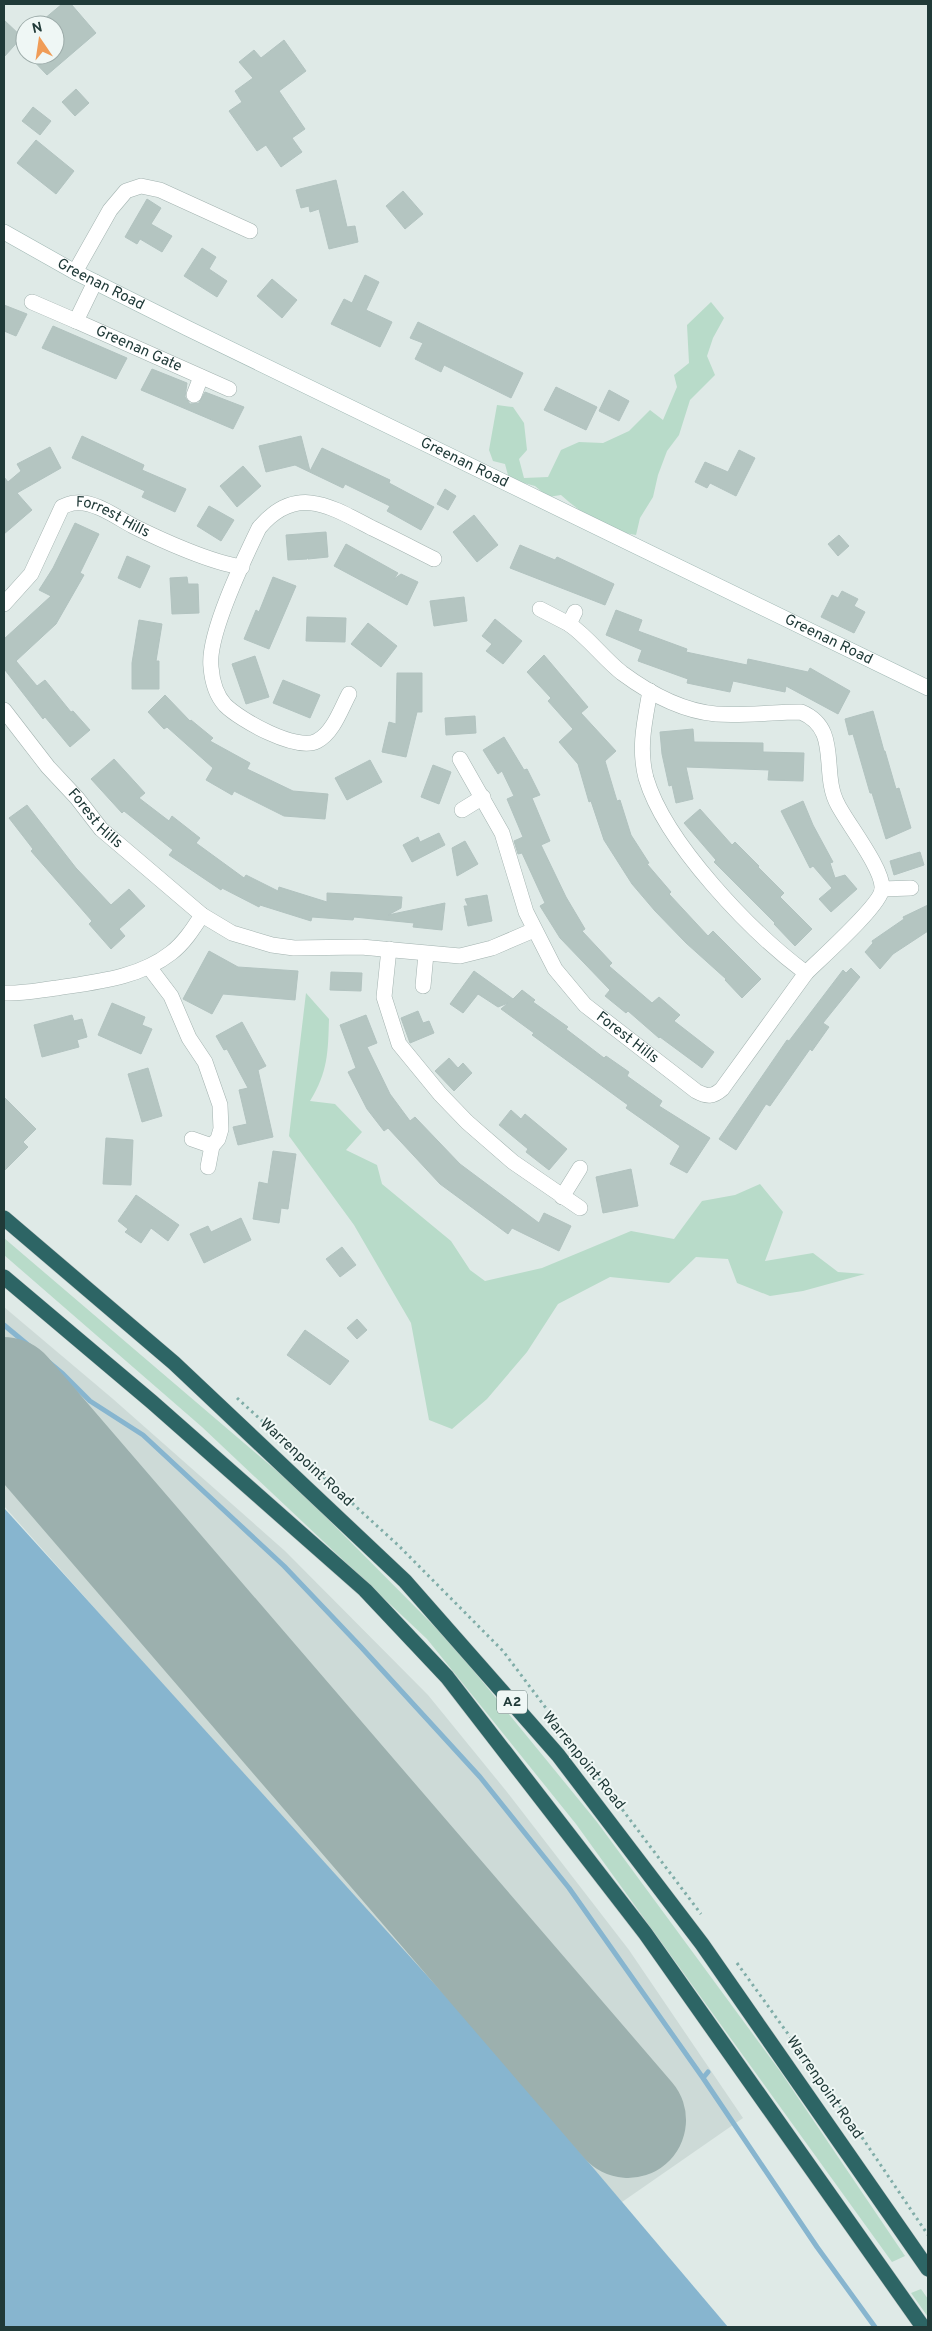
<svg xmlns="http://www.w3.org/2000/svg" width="932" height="2331" viewBox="0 0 932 2331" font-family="Overpass,sans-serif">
<rect width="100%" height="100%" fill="#dfeae7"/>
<!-- built -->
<path fill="#cddad7" d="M4,1307L113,1399L285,1551L428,1695L507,1792L629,1950L743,2118L622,2202L4,1506Z"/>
<!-- green -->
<path fill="#b8dbc9" d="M711,302L724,318L713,338L707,356L715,375L690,400L679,435L667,451L658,475L653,497L640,518L636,535C608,531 582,514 561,495L548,497L535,486L509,479L505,464L493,461L489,450L497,405L513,407L524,423L527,450L519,459L524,478L548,477L561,450L579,442L603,443L629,431L650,410L663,420L677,387L674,375L689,363L687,325Z
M306,993L329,1019C328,1052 328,1072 310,1101L335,1104L362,1132L346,1150L377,1165L382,1184L451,1241L470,1270L485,1281L542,1268L631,1231L674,1239L702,1201L735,1195L760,1184L783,1212L765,1261L813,1253L838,1272L865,1274L803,1291L770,1296L737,1283L728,1259L696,1257L669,1283L610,1277L558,1304L527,1352L487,1399L452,1429L429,1420L411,1323L354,1225L289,1136Z
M4,1238L298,1489L451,1643L597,1822L780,2071L905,2256L892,2262L576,1824L427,1639L202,1427L4,1255Z
M921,2289L928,2299V2317L911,2293Z"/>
<!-- water -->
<path fill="#87b5cf" d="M4,1508L479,2033L728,2327H4Z"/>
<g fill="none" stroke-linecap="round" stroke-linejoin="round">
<!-- stream -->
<path stroke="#87b5cf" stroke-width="5" d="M4,1325L63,1374L90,1401L143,1435L284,1566L361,1647L480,1777L569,1888L703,2078
M708,2072L703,2078L817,2247L875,2327"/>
<!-- runway -->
<path stroke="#9cb0ae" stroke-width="116" d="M4,1395L628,2120"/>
</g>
<!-- building -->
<path fill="#b4c5c1" stroke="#b2c3c0" d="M62,4H71L96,33L47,75L28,55H55V25H37Z
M4,20L22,37L4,57Z
M284,40L306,71L279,91L305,129L292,138L302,152L281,167L266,145L257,151L229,111L242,102L235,91L253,78L239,62L254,50L261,58Z
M76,89L89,103L75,116L62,102Z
M33,107L51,121L40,135L22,121Z
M36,140L74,171L56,194L17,163Z
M336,180L347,227L355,226L358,242L329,249L319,209L310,212L309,206L301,208L296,190Z
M403,191L423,214L405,229L386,206Z
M147,199L161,208L151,224L172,236L162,252L140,239L137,244L125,237Z
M202,248L216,257L209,269L227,281L217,297L184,276Z
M365,275L379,282L366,310L392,322L380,347L331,324L344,299L352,303Z
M272,279L297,300L282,318L257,296Z
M4,305L27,314L16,336L4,331Z
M418,322L523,373L511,398L444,365L441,372L415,359L423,343L410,338Z
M53,326L127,358L116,379L42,348Z
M152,369L187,383L185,397L190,404L199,403L205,392L244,407L233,429L141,390Z
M556,387L597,407L586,430L544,410Z
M609,390L629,401L619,421L599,411Z
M82,436L144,465L142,470L186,489L175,512L142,497L145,491L72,458Z
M301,436L310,471L322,448L390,480L389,483L434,507L421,530L387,511L390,506L345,484L343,488L295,465L266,472L259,446Z
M50,447L61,468L17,493L32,510L4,534V477L8,482L21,471L17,464Z
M739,450L755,458L736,496L710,483L707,488L695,482L705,462L728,472Z
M243,466L261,486L237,507L220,486Z
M445,489L456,496L448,510L437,504Z
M209,506L234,520L221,541L197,526Z
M474,515L498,545L477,562L453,532Z
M75,523L99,534L80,573L84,575L56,624L16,661L37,686L45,680L71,712L73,711L90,730L70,747L45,717L43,719L5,670L4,671V639L51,596L39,590L53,568Z
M326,532L328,557L308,559V556L307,559L288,560L286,535Z
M839,535L849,546L838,556L828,544Z
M346,544L398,573L394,579L401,574L418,582L407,605L334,566Z
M520,545L555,560L557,557L614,584L605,605L510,568Z
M127,556L150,566L140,588L118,578Z
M187,577L188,584H198L199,613L172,614L170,578Z
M273,577L296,586L269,649L244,639L256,610L259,612Z
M842,591L858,599L854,606L865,612L854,633L821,617L832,595L838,598Z
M464,597L467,621L434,626L430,601Z
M616,610L642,620L638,631L687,649L686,652L747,665L748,659L808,672L810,668L850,691L838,714L786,686L785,692L733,681L730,692L687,683L688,679L638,661L642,650L606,635Z
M307,617L346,618L345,642L306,641Z
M495,619L522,641L503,664L486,651L492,644L482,636Z
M139,620L162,624L156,661H159V689H132V663Z
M368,623L397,646L381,667L351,644Z
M544,655L588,707L581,713L616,751L605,761L617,801L620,800L631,835L649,863L647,864L671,892L669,894L708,936L713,931L761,979L742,998L725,980L726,979L686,943L655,911L632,884L604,840L591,801L589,802L578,764L559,742L573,729L548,701L551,698L527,672Z
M255,656L269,697L246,704L232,664Z
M397,673H422V712H417L406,757L382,752L389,722L396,724Z
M283,680L320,695L310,718L273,703Z
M165,695L190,721L191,720L213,738L210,741L250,763L247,769L293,791L328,794L325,819L284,816L234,791L232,795L206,780L213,768L167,727L164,729L148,712Z
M873,711L884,751H885L896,789L899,788L911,828L886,839L872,793H870L853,734L849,735L845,719Z
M475,716L476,733L446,735L445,718Z
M693,729L694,742L763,743V752L804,753L803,781L768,780L769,770L686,767L693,799L676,803L672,785L669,786L662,754L660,732Z
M504,737L524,770L527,769L540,795L532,798L550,841L541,845L566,897L585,929L582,931L612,963L609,966L652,1003L659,997L680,1015L674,1021L714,1052L702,1068L660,1037L659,1038L628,1011L626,1013L605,996L610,990L560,938L540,906L545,903L522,853L518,854L514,841L523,837L507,799L514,796L502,771L498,774L483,750Z
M114,759L145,793L139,798L169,821L172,816L200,838L196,843L244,878L246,875L278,891L279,887L327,902V893L402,897L401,908L388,915L445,903L442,930L413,927L414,923L354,917L353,920L312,917L311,921L260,905L259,907L222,888L221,890L169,855L173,850L124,811L122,813L91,779Z
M370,760L382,782L347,800L335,778Z
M433,765L451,772L439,804L421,797Z
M803,801L813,825L833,862L830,863L835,878L845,875L857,889L831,912L819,899L832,888L813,866L810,868L781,811Z
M27,805L76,868L111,905L129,889L145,906L119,929L125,936L111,949L89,924L92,921L31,851L33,849L9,818Z
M700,809L732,845L735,842L759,866L758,867L784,893L780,897L812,929L795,946L774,924L775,923L714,862L716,860L684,823Z
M439,833L445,845L412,862L403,845L418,837L420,842Z
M465,841L478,864L457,876L452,848Z
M920,852L924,865L894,875L890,861Z
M487,895L492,921L468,926L464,906H468L465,899Z
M928,905V931L893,954L880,969L865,952L873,943L872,941L904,919L903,917Z
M209,951L238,967L298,971L295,1000L223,994L212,1014L183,999Z
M851,968L860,977L823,1023L829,1027L812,1051L810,1049L770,1106L766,1104L736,1150L719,1139L787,1040L789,1041L843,970L846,973Z
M474,971L513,999L522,990L535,1000L533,1002L568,1027L566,1029L604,1058L606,1056L629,1072L627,1076L662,1101L659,1106L710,1138L687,1173L670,1164L680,1146L626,1108L628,1105L532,1035L534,1033L501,1009L508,1003L498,1007L478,994L463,1013L450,1004Z
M331,972L362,973L361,991L330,990Z
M112,1003L145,1017L142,1025L152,1029L141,1054L98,1035Z
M418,1011L423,1023L429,1021L434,1033L410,1043L401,1018Z
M72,1015L74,1021L82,1019L87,1037L77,1040L79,1047L42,1057L34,1025Z
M366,1015L377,1043L367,1047L390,1094L410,1121L415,1117L460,1164L539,1223L544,1213L571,1226L559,1251L512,1228L508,1234L440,1184L388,1128L384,1131L367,1109L348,1072L356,1068L340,1025Z
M242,1022L266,1066L258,1070L273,1137L238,1145L233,1127L247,1124L239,1090L248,1088L227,1049L224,1050L216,1036Z
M449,1058L458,1068L463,1063L472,1073L454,1091L435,1071Z
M148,1068L162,1116L142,1122L128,1074Z
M4,1097L36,1129L23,1142L28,1147L4,1171Z
M511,1110L521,1119L525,1114L567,1149L549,1170L526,1152L528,1149L499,1125Z
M106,1138L133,1140L131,1185L103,1184Z
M273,1151L296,1154L288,1209L281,1208L279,1223L253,1219L259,1182L268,1184Z
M631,1169L638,1206L603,1213L596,1177Z
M136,1195L179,1225L168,1241L151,1228L141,1243L125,1232L128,1229L118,1221Z
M241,1218L251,1240L204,1263L190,1234L208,1226L211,1232Z
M342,1247L356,1265L340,1277L326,1259Z
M357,1319L367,1330L357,1339L347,1328Z
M305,1330L349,1361L330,1385L287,1355Z"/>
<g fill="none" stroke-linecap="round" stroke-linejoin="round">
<defs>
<g id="street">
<path d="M75,272L110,210L126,191L141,186L160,190L250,231"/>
<path id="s1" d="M95,282L76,321L229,389"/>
<path d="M32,302L76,321"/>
<path d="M194,395L201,377"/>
<path id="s2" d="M4,604L31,574L62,507C70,503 75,502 84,503C102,506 118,518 133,526C161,540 212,563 242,567"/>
<path d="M540,609L569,624"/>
<path d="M575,612L569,624C589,638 603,658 622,673C649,693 682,711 716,714C744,716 773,712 801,712C842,729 820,773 838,805C847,823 884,870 882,889C881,905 820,959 806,973"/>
<path d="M349,694C341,709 333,733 317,741C297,752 240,720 225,705C216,695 212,680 211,667C207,635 244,559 259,528C296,484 330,506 372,528C393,538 414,549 434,559"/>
<path id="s3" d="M4,710L48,767L77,798L101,829L202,915L232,933L272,945L294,948L361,947L460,956L492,948L534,930"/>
<path id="s4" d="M460,759L502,833L526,912L555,969L585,1005L696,1091C707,1097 713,1097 722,1089L806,973C752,933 665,843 646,778C638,748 645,720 650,691"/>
<path d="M462,810L483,797"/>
<path d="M882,889L911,888"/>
<path d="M389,949L384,997L399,1044L440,1094L467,1122L513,1162L580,1208"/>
<path d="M149,967L171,996L189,1038L205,1062L220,1105L221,1129L218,1139L212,1146L208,1167"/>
<path d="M423,986L426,954"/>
<path d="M4,993C21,994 40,990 57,988C96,982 139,978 171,953C184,943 193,929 202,915"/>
<path d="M192,1139L212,1146"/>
<path d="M562,1197L580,1168"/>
</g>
<g id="secondary">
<path id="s5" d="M4,232L75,272L187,328L928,688"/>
</g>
<path id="highway" d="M4,1218L174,1363L405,1581L558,1755L702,1944L928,2269
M4,1277L152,1402L365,1590L447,1677L645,1933L923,2327"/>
</defs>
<!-- street casing -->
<use href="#street" stroke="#a2b2af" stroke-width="16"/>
<!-- secondary casing -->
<use href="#secondary" stroke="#9eb6b2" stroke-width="16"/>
<!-- highway casing -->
<use href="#highway" stroke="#bcc4c3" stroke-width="16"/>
<!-- path -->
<path stroke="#80ada8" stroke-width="3" stroke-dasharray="2.5 4" stroke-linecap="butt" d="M237,1398L399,1546L503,1651L701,1914
M737,1963L855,2127L928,2235"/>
<!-- street -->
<use href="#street" stroke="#fff" stroke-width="15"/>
<!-- secondary -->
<use href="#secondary" stroke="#fff" stroke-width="15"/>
<!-- highway -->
<use href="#highway" stroke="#2d6565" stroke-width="15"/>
</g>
<g text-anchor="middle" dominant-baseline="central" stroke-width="4" stroke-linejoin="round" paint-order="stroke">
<!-- shield labels -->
<rect fill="#eff7f5" stroke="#5e7371" stroke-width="1" x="497" y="1690.5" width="30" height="23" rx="4"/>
<g font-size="14" font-weight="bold" fill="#203a38">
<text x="512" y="1702">A2</text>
</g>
<!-- street labels -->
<g font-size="15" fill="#203a38" stroke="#eff7f5">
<text stroke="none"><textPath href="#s5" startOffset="110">Greenan Road</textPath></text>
<text stroke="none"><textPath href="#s1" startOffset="112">Greenan Gate</textPath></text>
<text stroke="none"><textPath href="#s5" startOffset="515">Greenan Road</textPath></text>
<text stroke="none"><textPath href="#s2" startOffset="169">Forrest Hills</textPath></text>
<text stroke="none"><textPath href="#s5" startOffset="920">Greenan Road</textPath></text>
<text stroke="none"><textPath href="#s3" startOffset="142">Forest Hills</textPath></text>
<text stroke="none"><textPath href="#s4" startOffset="332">Forest Hills</textPath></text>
<text transform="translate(306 1463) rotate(43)">Warrenpoint Road</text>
<text transform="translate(583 1761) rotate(51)">Warrenpoint Road</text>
<text transform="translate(824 2088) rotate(55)">Warrenpoint Road</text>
</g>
</g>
<!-- border -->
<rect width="932" height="2331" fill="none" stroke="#203a38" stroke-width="10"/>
<!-- north arrow -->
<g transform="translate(40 40) rotate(347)"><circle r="24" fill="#eff7f5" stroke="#9caba9"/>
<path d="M0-4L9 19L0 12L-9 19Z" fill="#f09c57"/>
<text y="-8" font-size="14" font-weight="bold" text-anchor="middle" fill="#203a38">N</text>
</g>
</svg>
